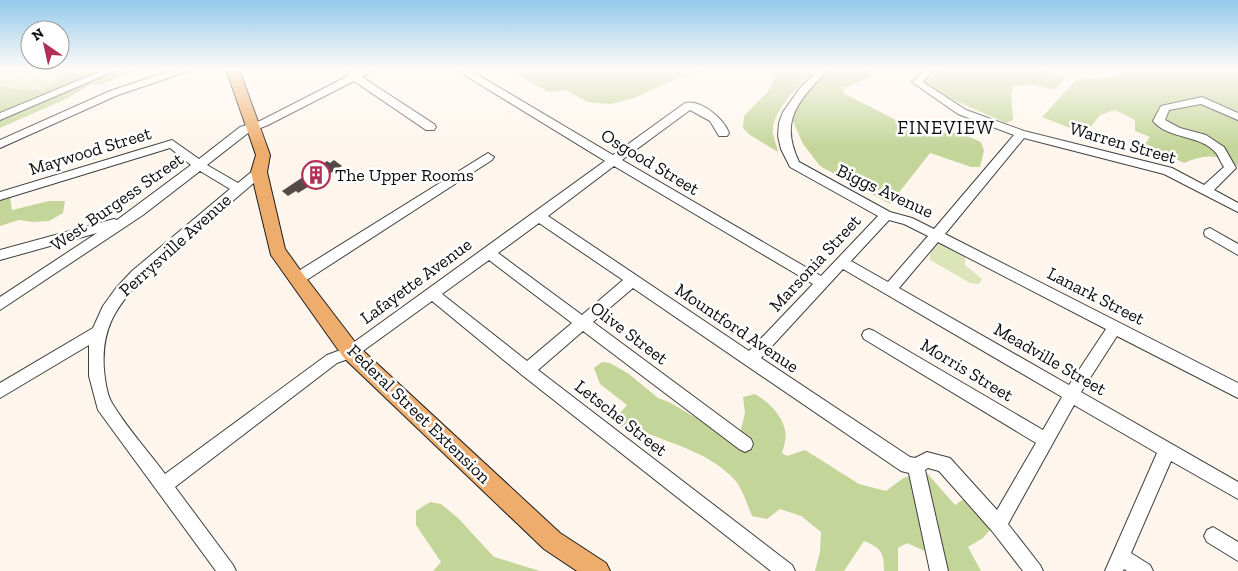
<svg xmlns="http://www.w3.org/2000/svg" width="1238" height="571" viewBox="0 0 1238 571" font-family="'Zilla Slab',serif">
<rect width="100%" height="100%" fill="#fef6ed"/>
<!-- green -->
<path fill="#dbe5b9" d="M0,69H92L0,112Z
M942,242L965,254V265L982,279L979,284L970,283L930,260C928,254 933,247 937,243Z"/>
<!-- forest -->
<path fill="#c4d599" d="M56,69H96L97,73L102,74L116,69H141L102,84L90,85L68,98L0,128V85L11,89L43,91L60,79L52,70Z
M506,69H708L676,79L634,98L610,104L588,102L565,90L548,92Z
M770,69H817C802,81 775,108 773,128C772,135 777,145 778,152L750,135L743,128L744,116L768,91L776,75L775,72Z
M831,69H871V77L844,88L843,93L898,121L928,134L959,132L981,142L984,151L980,167H971L930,153L890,204L820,166L803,144L792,119L800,100Z
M940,69H1037L1067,76L1055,90L1031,84L1014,86L1011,94L1013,120L1006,123L938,93L926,82Z
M1121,69H1238V166C1220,154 1204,154 1184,163L1145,144L1150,137L1135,131V120L1115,110L1100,115L1085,134L1042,117L1077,79L1105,78L1120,75Z
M10,197L12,210L49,201H65L63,213L49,221L33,222L19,220L0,226V200Z
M602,362L610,363L629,374L658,398L669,402L725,435L740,433L745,413L743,397L755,394C768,401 782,415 785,430C787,437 784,446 782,453L787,456L805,450L859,484L886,491L902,479L920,471L927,473L955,505L967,497L993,526L983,538L968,547L981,571H934L931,554L907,543L898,548V571H884C884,552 881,548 864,541L844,571H815L820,552L821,532L801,516L780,509L767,519L752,516C747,504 742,487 733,478C710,454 674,444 644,432L635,438L614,420L627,405L600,384L594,368Z
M430,502L441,504L458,518L494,557L540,571H433L441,562L416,525V511Z"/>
<!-- pitch -->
<path fill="#eaedca" d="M18,69H56L22,84Z"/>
<!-- building -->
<path fill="#544b49" d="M334,160L342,166L298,193L296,191L288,196L282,191L327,161L330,163Z"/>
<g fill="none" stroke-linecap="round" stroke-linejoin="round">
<defs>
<path id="minor" d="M106,69H119L0,120V113Z
M176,69H190L189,71L118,95L0,148V140L110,91Z
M352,69L357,72L363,69H375L374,71L362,77L434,124L436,127L434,130H426L354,81L268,125L248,133L207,165L238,183L255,169H263L265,172L263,175L142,279C115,308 101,329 104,370C105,380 107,395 112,403C127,428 148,451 165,474L327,355L346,348L605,161L458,71L457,69H468L613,155L685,103C701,99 724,119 729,133L727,136H719L710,121L690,110L622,160L821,276L878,216L790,167L781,149L778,136L779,123L783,112L800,88L819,69H829C825,75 818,80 813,86C790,111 784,130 799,162L890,212L912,218L934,229L1014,135L958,114L912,82L925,69H935L923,82L966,110L1024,131L1172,168L1204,185L1224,167C1221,163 1219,157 1216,153C1200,134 1169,140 1153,121L1161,106L1202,97L1238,113V120L1201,104L1169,110L1165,120L1180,128L1206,135L1224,147L1236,168L1214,190L1238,203V212L1164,174L1024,138L945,234L1238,383V398L1117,336L1081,392L1238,482V499L1171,461L1131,553L1150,565L1153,571H1127L1124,569L1123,571H1105L1157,453L1074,405L1008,524L1040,565L1043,571H1023L992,531L939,471L928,468L925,470L948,571H930L909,473L901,471L633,288L593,322L751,439L753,444L751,449L745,452L739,449L583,331L538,370L792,565L795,571H771L522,375L432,301L356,356L337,363L175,487L233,565L236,571H216L98,410L89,376V345L0,398V383L93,328L103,306L116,288L132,271L230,189L200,171L143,215L0,310V297L97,233L0,260V250L114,219L117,220L191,165L170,148L0,200V192L172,140L199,159L240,127L260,121L348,76L347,72ZM614,166L813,284L749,351L548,216ZM889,220L904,224L928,236L888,282L851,261ZM539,223L623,280L582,315L498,253ZM938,242L1106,329L1069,385L899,288ZM489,260L572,323L527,361L442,294ZM843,269L1062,397L1043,430L874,331L869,329L864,331L862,335L864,339L1036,443L997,510L950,458L927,452L915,458L910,457L761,358Z
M488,153L494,157L492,160L302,283L297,284L292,283L290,279L292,275Z
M1210,228L1238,244V255L1205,236L1204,233L1205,230Z
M1213,527L1238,542V561L1207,542L1204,536L1207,530Z"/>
<path id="major" d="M226,69H239L270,155L267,172L285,249L303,274L358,346L560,533L606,563L610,571H577L544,549L344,358L271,255L251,172L256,155Z"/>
</defs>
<!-- minor casing -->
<use href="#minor" stroke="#3f3f3f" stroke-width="2"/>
<!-- major casing -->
<use href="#major" stroke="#1d1d1d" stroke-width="2"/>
<!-- minor -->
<use href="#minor" fill="#fff" fill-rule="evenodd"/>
<!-- major -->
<use href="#major" fill="#eead6c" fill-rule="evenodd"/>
</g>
<!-- sky -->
<linearGradient id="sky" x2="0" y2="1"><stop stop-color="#93caec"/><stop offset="0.47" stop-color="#fffbf7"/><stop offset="1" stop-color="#fffbf7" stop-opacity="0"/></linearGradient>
<rect width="1238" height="148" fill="url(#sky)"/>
<!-- icons -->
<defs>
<symbol id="building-ring" viewBox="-11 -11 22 22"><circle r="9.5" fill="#fff" stroke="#b22f57" stroke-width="1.5"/><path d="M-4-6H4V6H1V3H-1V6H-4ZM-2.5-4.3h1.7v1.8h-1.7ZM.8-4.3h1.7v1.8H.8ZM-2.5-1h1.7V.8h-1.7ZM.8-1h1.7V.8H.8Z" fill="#b22f57"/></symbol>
</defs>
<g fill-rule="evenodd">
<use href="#building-ring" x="300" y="159" width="32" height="32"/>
</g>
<g text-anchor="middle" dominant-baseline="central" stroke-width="5" stroke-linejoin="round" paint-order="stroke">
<!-- street labels -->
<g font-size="18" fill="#0c0c0c" stroke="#fff">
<text transform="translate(1123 143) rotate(16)">Warren Street</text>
<text transform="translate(90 151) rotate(-17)">Maywood Street</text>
<text transform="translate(650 162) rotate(31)">Osgood Street</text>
<text transform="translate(885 191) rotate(25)">Biggs Avenue</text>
<text transform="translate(117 202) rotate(-35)">West Burgess Street</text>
<text transform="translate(175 245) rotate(-42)">Perrysville Avenue</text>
<text transform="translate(815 263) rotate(-47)">Marsonia Street</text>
<text transform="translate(416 281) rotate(-36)">Lafayette Avenue</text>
<text transform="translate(1096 296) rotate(27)">Lanark Street</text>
<text transform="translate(737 328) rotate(34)">Mountford Avenue</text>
<text transform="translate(629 333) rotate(37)">Olive Street</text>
<text transform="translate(1050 359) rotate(30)">Meadville Street</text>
<text transform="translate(967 370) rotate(31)">Morris Street</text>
<text transform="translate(419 414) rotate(44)">Federal Street Extension</text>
<text transform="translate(621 418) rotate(38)">Letsche Street</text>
</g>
<!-- poi labels -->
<g font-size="18" fill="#0c0c0c" stroke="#fff" text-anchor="start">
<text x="335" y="175">The Upper Rooms</text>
</g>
<!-- neighbourhood labels -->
<g font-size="19" letter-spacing="1" fill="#0c0c0c" stroke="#fff">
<text x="946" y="127">FINEVIEW</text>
</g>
</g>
<!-- north arrow -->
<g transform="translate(45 45) rotate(326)"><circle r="24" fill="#ffffff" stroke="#9e9e9e"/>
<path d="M0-4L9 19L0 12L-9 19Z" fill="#b22f57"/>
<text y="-8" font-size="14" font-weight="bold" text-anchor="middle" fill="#0c0c0c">N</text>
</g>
</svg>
